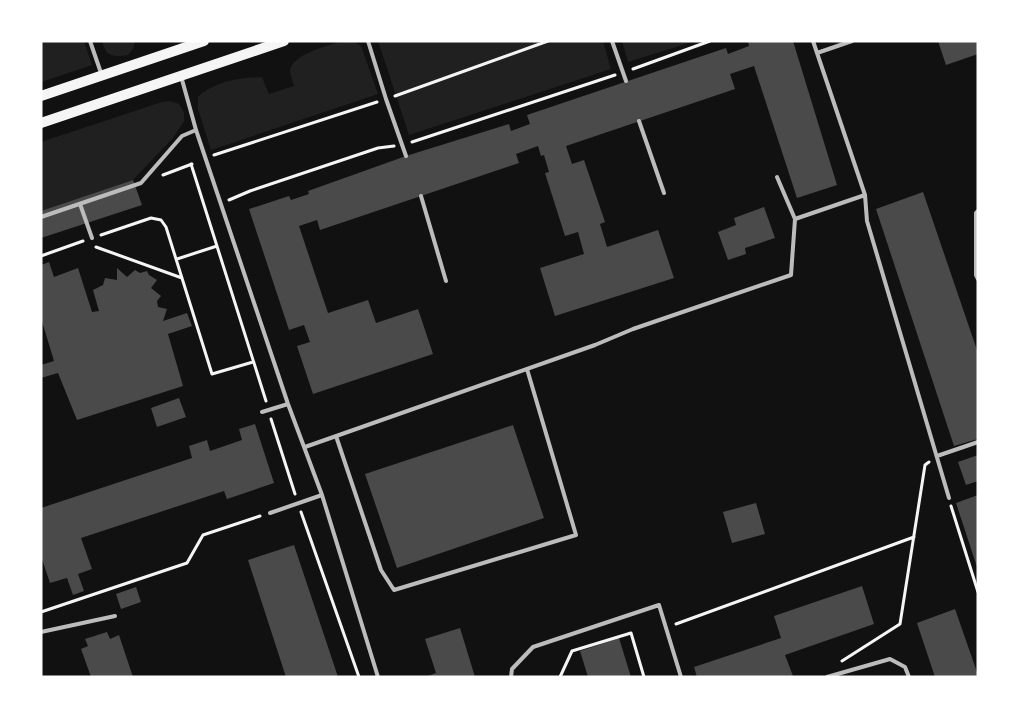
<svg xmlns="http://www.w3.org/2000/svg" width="1019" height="718" viewBox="0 0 1019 718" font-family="Lato,sans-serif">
<rect width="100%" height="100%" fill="#111"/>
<!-- green -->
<path fill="#202020" d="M41,41H84L92,65L41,82Z
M102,41H135L133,49L128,55C113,57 106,57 102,41Z
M342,41H354L361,46L378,94L211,150L198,109V97C215,81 239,78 262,77L269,94L294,86C293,81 290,75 290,70C293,54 327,46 342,41Z
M378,41H603L611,69L409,135Z
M622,41H695L628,62Z
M170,101L179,104L184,112V121L173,138L133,180L41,211V142L162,102Z"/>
<!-- building -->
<path fill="#4a4a4a" d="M748,41H793L837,185L797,198L754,66L730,74L735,89L566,146L572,164L584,160L605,222L600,224L607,247L658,230L674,278L555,316L540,268L584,254L578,232L565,236L545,173L549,172L544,155L541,156L538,146L516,154L519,163L421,196L320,230L317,220L299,226L328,313L368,300L376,323L418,309L433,354L313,394L297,346L310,342L304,325L289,330L249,209L289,196L291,200L309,194L308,191L406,156L509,124L511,131L530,124L527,115L726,48L728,54L749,46Z
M938,41H978V54L946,65Z
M133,180L142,205L41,238V211Z
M923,192L978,353V439L954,446L876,209Z
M764,207L775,238L745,248L746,254L728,260L718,232L736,225L734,218Z
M49,262L54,277L78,268L92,312L99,311L93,290L103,285L105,278L117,280V268L127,277L135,270L140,273L147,271L149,275L157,280L151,288L161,296L157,301L158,307L167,309L163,321L187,313L192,326L168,334L183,386L77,420L58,373L41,378V365L54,361L41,318V265Z
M179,398L186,417L157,427L151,408Z
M255,424L274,483L227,499L224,491L81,538L92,569L78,574L84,591L73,595L67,578L50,583L41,556V508L192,458L189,446L207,440L210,451L242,440L239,429Z
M513,425L544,518L397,568L365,474Z
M978,455V481L966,485L958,462Z
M978,495V567H977L956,503Z
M756,503L765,534L732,543L723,512Z
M294,545L338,677H286L248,560Z
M862,586L874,624L785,655L793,676L697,677L694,667L781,638L774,616Z
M136,587L141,602L121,609L116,594Z
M955,609L978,675V677H935L917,623Z
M460,628L475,677H425L436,673L425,639Z
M107,632L110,639L119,635L133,677H91L81,649L88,646L85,639Z
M619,638L631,677H588L580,651Z"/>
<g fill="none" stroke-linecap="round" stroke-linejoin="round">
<!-- path -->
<path stroke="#f5f5f5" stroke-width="3" d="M633,69L710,41
M395,96L548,41
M412,142L615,75
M214,155L377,102
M191,164L266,401
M163,175L192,164
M229,200L250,191L378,148L394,146
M101,235L151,218L161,220L166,227L212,374L253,362
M96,247L182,278
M41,256L83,241
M177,259L217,246
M271,419L295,494
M951,506L978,592
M301,512L359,677
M41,612L187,563L203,535L260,516
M676,624L914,537
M842,661L900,624L925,465L929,462
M560,677L572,651L631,633L644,677"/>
<!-- service -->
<path stroke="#bcbcbc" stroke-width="4" d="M90,41L101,73
M368,41L386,99L406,156
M612,41L626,81
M813,41L865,195L867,221L949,498
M817,53L852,41
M181,76L196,130L288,404L322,495L378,677
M639,121L664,193
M777,177L795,219L865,195
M421,196L446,281
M80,204L92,238
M978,211L976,213V275L978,279
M41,217L141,183L182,136L196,130
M262,412L288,404
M336,436L381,570L394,590L576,535L527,369
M305,447L595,345L633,329L791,275L795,219
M937,456L978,442
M270,513L322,495
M41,632L115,616
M511,677L512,669L533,647L659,605L681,677
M827,677L890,659L905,667L909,677"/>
<!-- secondary -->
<path stroke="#f5f5f5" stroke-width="10" d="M41,96L204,41
M41,123L284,41"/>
</g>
<!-- border -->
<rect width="1019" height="718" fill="none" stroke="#ffffff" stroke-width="85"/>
</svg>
